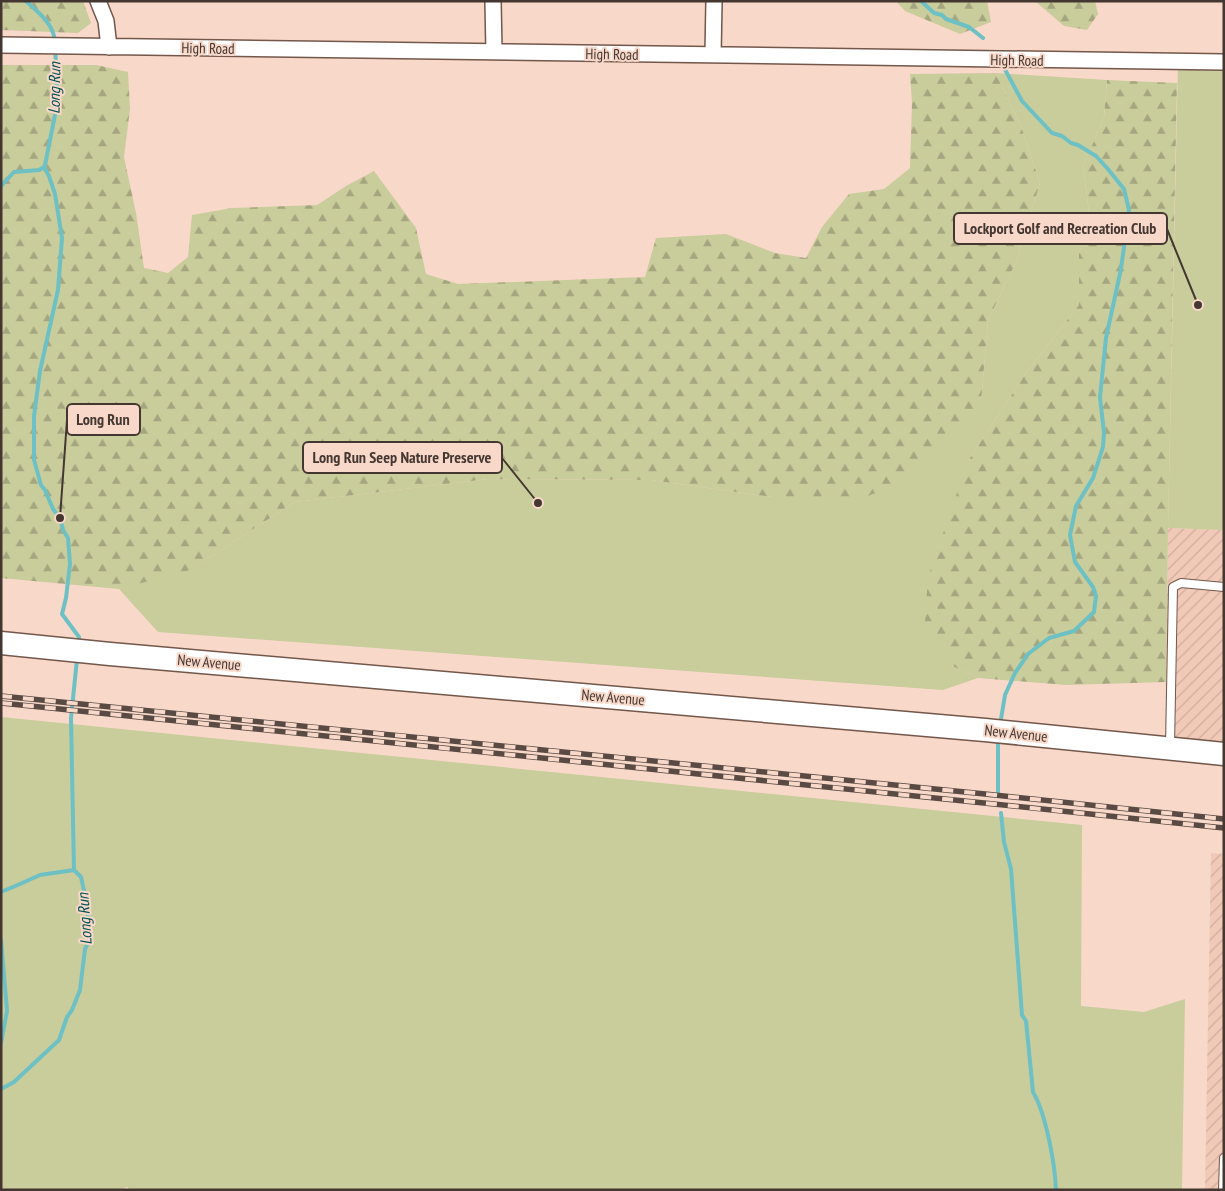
<svg xmlns="http://www.w3.org/2000/svg" width="1225" height="1191" viewBox="0 0 1225 1191" font-family="'PT Sans Narrow',sans-serif">
<defs>
<pattern id="industrial-furrows" width="10" height="10" patternUnits="userSpaceOnUse" patternTransform="scale(1.25)"><rect width="10" height="10" fill="#f1c9b7"/><path d="M-1 1l2-2M0 10L10 0M9 11l2-2" fill="none" stroke="#d0ad9e"/></pattern>
<pattern id="forest-firs" width="22" height="20" patternUnits="userSpaceOnUse" patternTransform="scale(1.25)"><rect width="22" height="20" fill="#c9cc9b"/><path d="M5 1l3.5 6h-7zM16 11l3.5 6h-7z" fill="#a5a67f"/></pattern>
</defs>
<rect width="100%" height="100%" fill="#f8d8c9"/>
<!-- industrial -->
<path fill="url(#industrial-furrows)" d="M1168,528L1224,530V747L1165,741Z
M1211,853L1224,854V1190H1205Z"/>
<!-- green -->
<path fill="#c9cc9b" d="M1178,62L1224,63V530L1168,528Z
M996,73L1107,80L1104,118L1083,166L1090,220L1079,254V305L1026,373L968,461L950,665L978,678L943,690L158,632L119,589L196,566L295,502L488,479L651,480L772,497L981,403L988,320L1016,262L1040,183L1022,129Z
M1,717L1082,825L1081,1006L1144,1012L1185,999L1182,1190H130L127,1187L120,1190H1Z"/>
<!-- forest -->
<path fill="url(#forest-firs)" d="M1,1H83L91,23L78,33L1,30Z
M896,1H987L991,22L960,34L905,11Z
M1035,1H1095L1098,14L1087,30L1064,26Z
M1,65H96L128,72L130,109L124,157L136,213L144,268L168,273L188,257L192,215L232,208L317,205L346,186L374,171L416,228L426,274L458,284L645,277L656,238L726,234L775,253L806,258L822,227L849,194L884,189L910,168L912,103L910,74L996,73L1022,129L1040,183L1016,262L988,320L981,403L933,457L878,492L850,503L772,497L651,480L488,479L295,502L190,570L119,589L1,578Z
M1107,80L1177,83L1168,528L1166,682L1066,685L978,678L950,665L925,622L928,577L968,461L1026,373L1079,305V254L1090,220L1083,166L1104,118Z"/>
<g fill="none" stroke-linecap="round" stroke-linejoin="round">
<!-- stream -->
<path stroke="#6dc1c4" stroke-width="4" d="M26,1C38,12 53,23 55,41
M921,1L934,13L942,15L946,19L969,27L983,38
M44,167L49,176L55,194L62,238L58,290L40,371L34,416V460L41,485L45,490L53,509L60,518L63,530L68,538L70,564L66,598L62,614L79,637L78,644
M44,167L45,165L56,110L57,80L55,48
M1,186L14,172L39,170L44,167
M1000,725L1005,695L1015,673L1028,654L1049,638L1074,631L1094,612L1096,596L1093,587L1075,562L1070,535L1076,506L1093,478L1103,447L1104,433L1100,397L1106,338L1121,269L1129,210L1124,189L1107,168L1096,156L1078,145L1071,143L1062,136L1052,133L1022,101L1002,64
M998,793V739
M1001,813L1004,842L1011,869L1022,1015L1026,1021L1033,1092C1046,1114 1055,1164 1056,1190
M1,892L20,884L40,875L74,870
M1,940L7,1011L1,1043
M1,1089L14,1082L59,1040L67,1017L72,1010L80,990L85,949L89,941L87,904L81,877L74,870L71,718L77,659"/>
<defs>
<path id="service" d="M1170,746L1173,587L1181,583L1224,587
M1223,1190L1224,1158"/>
<path id="minor" d="M98,1L106,21L109,47
M493,1L494,52
M1,45L1224,62
M713,55L714,1"/>
<path id="secondary" d="M1,643L110,654L985,730L1224,754"/>
</defs>
<!-- service casing -->
<use href="#service" stroke="#72574a" stroke-width="10"/>
<!-- minor casing -->
<use href="#minor" stroke="#72574a" stroke-width="18"/>
<!-- secondary casing -->
<use href="#secondary" stroke="#72574a" stroke-width="25"/>
<!-- service -->
<use href="#service" stroke="#fff" stroke-width="8"/>
<!-- minor -->
<use href="#minor" stroke="#fff" stroke-width="15"/>
<!-- secondary -->
<use href="#secondary" stroke="#fff" stroke-width="22"/>
<defs>
<path id="rail" d="M1,696L985,794L1224,819
M1,703L984,803L1224,828"/>
</defs>
<!-- rail casing -->
<use href="#rail" stroke="#594a43" stroke-width="5.5"/>
<!-- rail -->
<use href="#rail" stroke="#f8d8c9" stroke-width="4" stroke-dasharray="11" stroke-linecap="butt"/>
</g>
<g text-anchor="middle" dominant-baseline="central" stroke-width="4" stroke-linejoin="round" paint-order="stroke">
<!-- street labels -->
<g font-size="15" fill="#443731" stroke="#f8d8c9">
<text transform="translate(208 48) rotate(1)">High Road</text>
<text transform="translate(612 54) rotate(1)">High Road</text>
<text transform="translate(1017 60) rotate(1)">High Road</text>
<text transform="translate(209 662) rotate(5)">New Avenue</text>
<text transform="translate(613 697) rotate(5)">New Avenue</text>
<text transform="translate(1016 733) rotate(6)">New Avenue</text>
</g>
<!-- water labels -->
<g font-size="16" font-style="italic" fill="#005052" stroke="#f8d8c9">
<text transform="translate(54 88) rotate(-89)">Long Run</text>
<text transform="translate(84 919) rotate(-94)">Long Run</text>
</g>
</g>
<!-- callouts -->
<path fill="none" stroke="#443731" stroke-width="2" d="M1198 305L1167 229M60 518L67 420M538 503L502 458"/>
<g fill="#443731" stroke="#f8d8c9" stroke-width="2">
<circle cx="1198" cy="305" r="5"/>
<circle cx="60" cy="518" r="5"/>
<circle cx="538" cy="503" r="5"/>
</g>
<g fill="#f8d8c9" stroke="#443731" stroke-width="2">
<rect x="954" y="213" width="213" height="31" rx="5"/>
<rect x="67" y="404" width="73" height="31" rx="5"/>
<rect x="303" y="442" width="199" height="31" rx="5"/>
</g>
<g font-size="16" text-anchor="middle" font-weight="bold" fill="#443731">
<text x="1060" y="234">Lockport Golf and Recreation Club</text>
<text x="103" y="425">Long Run</text>
<text x="402" y="463">Long Run Seep Nature Preserve</text>
</g>
<!-- border -->
<rect width="1225" height="1191" fill="none" stroke="#443731" stroke-width="5"/>
</svg>
